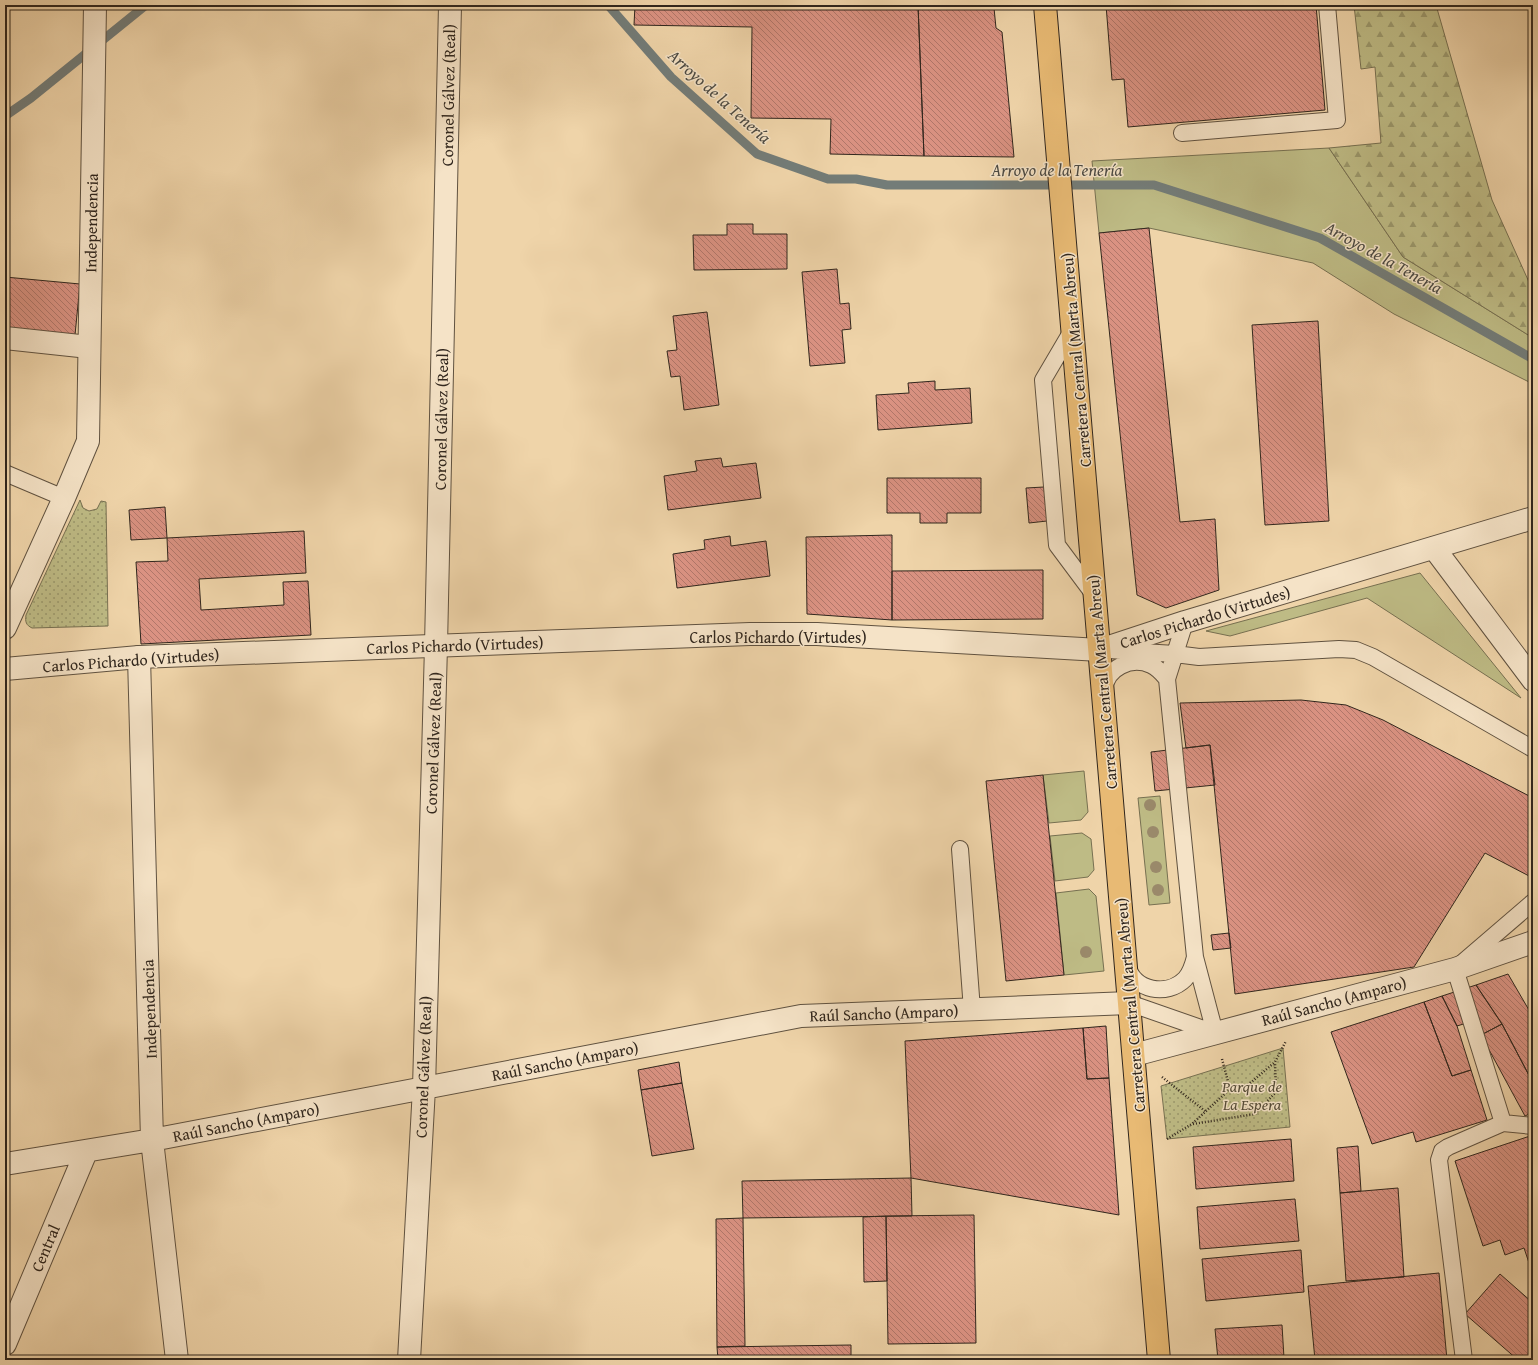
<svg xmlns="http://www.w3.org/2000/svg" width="1538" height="1365" viewBox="0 0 1538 1365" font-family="'Gentium Book Plus',serif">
<defs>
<pattern id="forest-firs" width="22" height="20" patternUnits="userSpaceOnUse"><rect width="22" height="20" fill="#bebb85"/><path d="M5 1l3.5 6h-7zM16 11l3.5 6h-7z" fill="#9b986c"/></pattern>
<pattern id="park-dots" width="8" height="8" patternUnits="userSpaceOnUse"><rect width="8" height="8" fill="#bebb85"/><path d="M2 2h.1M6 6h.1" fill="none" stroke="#9b986c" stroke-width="1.8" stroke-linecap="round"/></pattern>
<pattern id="building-back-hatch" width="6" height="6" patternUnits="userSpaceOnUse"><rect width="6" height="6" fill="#da9282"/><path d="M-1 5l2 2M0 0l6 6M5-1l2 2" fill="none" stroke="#b1776a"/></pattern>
</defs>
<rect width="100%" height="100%" fill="#efd4a9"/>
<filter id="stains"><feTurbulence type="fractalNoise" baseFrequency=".005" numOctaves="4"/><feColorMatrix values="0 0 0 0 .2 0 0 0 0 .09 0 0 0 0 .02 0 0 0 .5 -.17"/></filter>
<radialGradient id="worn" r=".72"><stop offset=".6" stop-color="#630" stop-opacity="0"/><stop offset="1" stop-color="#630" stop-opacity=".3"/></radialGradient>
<!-- green -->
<path fill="#bebb85" stroke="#777051" d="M1329,148L1403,257L1533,338V384L1394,314L1313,263L1149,228L1099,233L1092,161Z
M1420,573L1521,698L1367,598L1230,636L1206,631Z
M1084,771L1088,812L1081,820L1049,823L1043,775Z
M1160,796L1170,903L1149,905L1138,798Z
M1082,833L1091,839L1094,870L1088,877L1055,881L1050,836Z
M1089,889L1096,896L1104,971L1064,975L1056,893Z"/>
<!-- forest -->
<path fill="url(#forest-firs)" stroke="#777051" d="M1354,5H1436L1492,200L1533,291V338L1403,257L1329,148L1381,143L1375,67L1361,69Z"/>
<!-- park -->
<path fill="url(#park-dots)" stroke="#777051" d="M80,500L83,508L89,511L97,509L101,501L106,502L108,626L32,628C26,625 25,622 26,615Z
M1283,1048L1290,1127L1167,1139L1161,1086Z"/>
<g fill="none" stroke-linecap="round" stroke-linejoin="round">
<!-- stream -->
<path stroke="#737c78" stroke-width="9" d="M608,5L671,77L757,154L828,179H856L887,185H1154L1320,238L1533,359
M5,116L31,98L146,5"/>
</g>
<!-- building -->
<path fill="url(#building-back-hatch)" stroke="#30261d" d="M635,5H918L924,156L830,154L831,119L751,118L752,27L634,25Z
M918,5H998L994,8L996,28L1002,32L1014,157L924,156Z
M1106,5H1316L1325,110L1128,127L1124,79L1112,80Z
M727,224H753V234H787V269L694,270L693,235H727Z
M1149,228L1180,522L1215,519L1219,590L1166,608L1137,595L1099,233Z
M837,269L840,304L849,303L851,329L842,330L845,363L810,366L802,272Z
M5,277L80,284L75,335L5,329Z
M707,312L719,405L684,410L680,376L671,377L667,351L677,350L673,316Z
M1318,321L1329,521L1265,525L1252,325Z
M935,381V390L970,388L972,423L878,430L876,395L909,393L908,383Z
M721,458L723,467L756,463L761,498L668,510L664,476L697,471L695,461Z
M887,478H981V513H947V523H920V513H887Z
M1044,487L1047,521L1029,523L1026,488Z
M165,507L167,538L131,540L129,510Z
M304,531L306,573L199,579L201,610L284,605L283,582L308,581L311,635L141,644L136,562L168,561L167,538Z
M892,535V620L807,614L806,537Z
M730,536L731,546L766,541L770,576L677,588L673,554L705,549L704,540Z
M1043,570V619L892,620V571Z
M1301,700L1346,705L1383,720L1533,798V873L1531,877L1485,853L1414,967L1235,994L1210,745L1186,748L1180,703Z
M1210,745L1215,785L1155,791L1151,752Z
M1043,775L1064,975L1006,981L986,781Z
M1229,933L1231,948L1213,950L1211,935Z
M1508,974L1533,1017V1083L1502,1024L1476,985Z
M1476,985L1502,1024L1481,1035L1473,1021L1457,1026L1442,996Z
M1442,996L1457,1026L1471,1070L1452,1076L1424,1002Z
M1424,1002L1452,1076L1471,1070L1487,1120L1416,1142L1413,1132L1372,1144L1331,1032Z
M1502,1024L1533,1083V1112L1525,1116L1481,1035Z
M1106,1026L1109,1078L1087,1079L1083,1028Z
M1083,1028L1087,1079L1109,1078L1119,1215L911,1178L905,1041Z
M679,1062L682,1083L641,1090L638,1070Z
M682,1083L694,1149L652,1156L641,1090Z
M1533,1135V1275L1524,1248L1505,1255L1500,1240L1483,1246L1455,1161Z
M1291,1139L1294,1181L1196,1189L1193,1147Z
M1358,1146L1361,1191L1340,1193L1337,1148Z
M911,1178L912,1216L743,1218L742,1181Z
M1398,1188L1404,1277L1346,1281L1340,1193Z
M1295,1199L1299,1241L1200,1249L1197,1207Z
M974,1215L976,1343L888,1344L886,1216Z
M886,1216L887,1281L864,1282L863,1217Z
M743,1218L745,1346L717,1347L716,1219Z
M1301,1250L1304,1292L1206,1301L1202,1259Z
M1439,1273L1447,1360H1315L1308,1286Z
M1500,1274L1533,1303V1360H1518L1465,1314Z
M1282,1325L1284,1358L1218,1360L1215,1329Z
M851,1345V1360H718L717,1347Z"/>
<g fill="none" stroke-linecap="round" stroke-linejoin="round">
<defs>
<path id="service" d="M1182,133L1337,120L1327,5
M1073,329L1043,380L1057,545L1095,596
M5,473L64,498
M1185,622L1167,679L1195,957L1215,1033
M1109,650L1175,654L1199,657L1339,649L1356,650L1373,657L1533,749
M1104,690C1106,668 1131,656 1151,665C1158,668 1162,673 1167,679
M960,849L972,1010
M1127,965C1134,991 1167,997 1185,979C1191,973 1193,965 1195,957
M1129,1003L1215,1033
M1503,1123L1455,969L1533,902
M1464,1360L1439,1160L1442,1151L1448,1147L1503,1123L1533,1126"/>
<path id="minor" d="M5,338L89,347
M1434,548L1533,680
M139,657L152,1140L177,1360
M5,1164L152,1140L801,1016L1129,1003
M5,1344L86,1152
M409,1360L424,1088L436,646L450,5"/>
<path id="tertiary" d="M5,628L64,498L88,441L95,5
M5,669L139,657L750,634H817L1100,650L1185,622L1533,518
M1134,1055L1455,969L1533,942"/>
<path id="primary" d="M1045,5L1159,1360"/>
</defs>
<!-- service casing -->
<use href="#service" stroke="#605240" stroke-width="18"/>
<!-- minor casing -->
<use href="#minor" stroke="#605240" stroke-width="24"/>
<!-- tertiary casing -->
<use href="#tertiary" stroke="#605240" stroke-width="24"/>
<!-- primary casing -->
<use href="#primary" stroke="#30261d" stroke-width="24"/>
<!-- path -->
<path stroke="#30261d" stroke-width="2.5" stroke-dasharray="1 2" stroke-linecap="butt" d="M1222,1059L1230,1089
M1162,1077L1205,1111
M1193,1124L1255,1114L1276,1092L1275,1063
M1167,1139L1192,1124L1230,1089L1248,1085L1275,1062L1286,1041"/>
<!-- service -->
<use href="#service" stroke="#f5e3c7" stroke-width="16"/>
<!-- minor -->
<use href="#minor" stroke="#f5e3c7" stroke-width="22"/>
<!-- tertiary -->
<use href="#tertiary" stroke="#f5e3c7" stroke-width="22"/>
<!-- primary -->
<use href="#primary" stroke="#e8ba74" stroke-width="22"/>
</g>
<!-- trees -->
<g fill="#9a896a">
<circle cx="1150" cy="805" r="6"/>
<circle cx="1153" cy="832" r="6"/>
<circle cx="1156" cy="867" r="6"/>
<circle cx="1158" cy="890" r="6"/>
<circle cx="1086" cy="952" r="6"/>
</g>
<g text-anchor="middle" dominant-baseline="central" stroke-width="3" stroke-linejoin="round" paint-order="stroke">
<!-- street labels -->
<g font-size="16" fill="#30261d" stroke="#f5e3c7">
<text transform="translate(448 95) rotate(-89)">Coronel Gálvez (Real)</text>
<text transform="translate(91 223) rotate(-89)">Independencia</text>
<text transform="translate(1076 360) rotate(-95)">Carretera Central (Marta Abreu)</text>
<text transform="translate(441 419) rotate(-89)">Coronel Gálvez (Real)</text>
<text transform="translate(1205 617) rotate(-17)">Carlos Pichardo (Virtudes)</text>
<text x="778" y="637">Carlos Pichardo (Virtudes)</text>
<text transform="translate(455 645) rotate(-2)">Carlos Pichardo (Virtudes)</text>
<text transform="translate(131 660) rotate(-4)">Carlos Pichardo (Virtudes)</text>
<text transform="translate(1102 682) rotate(-95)">Carretera Central (Marta Abreu)</text>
<text transform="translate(433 743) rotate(-88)">Coronel Gálvez (Real)</text>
<text transform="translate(1334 1001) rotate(-15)">Raúl Sancho (Amparo)</text>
<text transform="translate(1130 1005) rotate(-95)">Carretera Central (Marta Abreu)</text>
<text transform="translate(149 1009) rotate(-92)">Independencia</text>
<text transform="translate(884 1013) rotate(-2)">Raúl Sancho (Amparo)</text>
<text transform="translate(565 1061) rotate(-11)">Raúl Sancho (Amparo)</text>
<text transform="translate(423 1067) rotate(-88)">Coronel Gálvez (Real)</text>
<text transform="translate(246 1122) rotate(-11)">Raúl Sancho (Amparo)</text>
<text transform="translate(45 1248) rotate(-67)">Central</text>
</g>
<!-- park labels -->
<g font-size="16" font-style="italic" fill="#544b37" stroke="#f5e3c7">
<text x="1252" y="1086">Parque de<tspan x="1252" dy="18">La Espera</tspan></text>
</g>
<!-- water labels -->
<g font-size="17" font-style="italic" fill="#4c4a43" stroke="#f5e3c7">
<text transform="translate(720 96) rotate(42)">Arroyo de la Tenería</text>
<text x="1057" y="169">Arroyo de la Tenería</text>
<text transform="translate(1384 257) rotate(29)">Arroyo de la Tenería</text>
</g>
</g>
<!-- margin -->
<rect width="1538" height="1365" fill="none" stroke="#efd4a9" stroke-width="20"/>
<rect x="6" y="6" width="1526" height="1353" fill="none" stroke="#30261d" stroke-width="2"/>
<rect x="10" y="10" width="1518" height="1345" fill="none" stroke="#30261d"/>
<rect width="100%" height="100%" filter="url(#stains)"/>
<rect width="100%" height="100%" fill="url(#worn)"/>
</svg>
